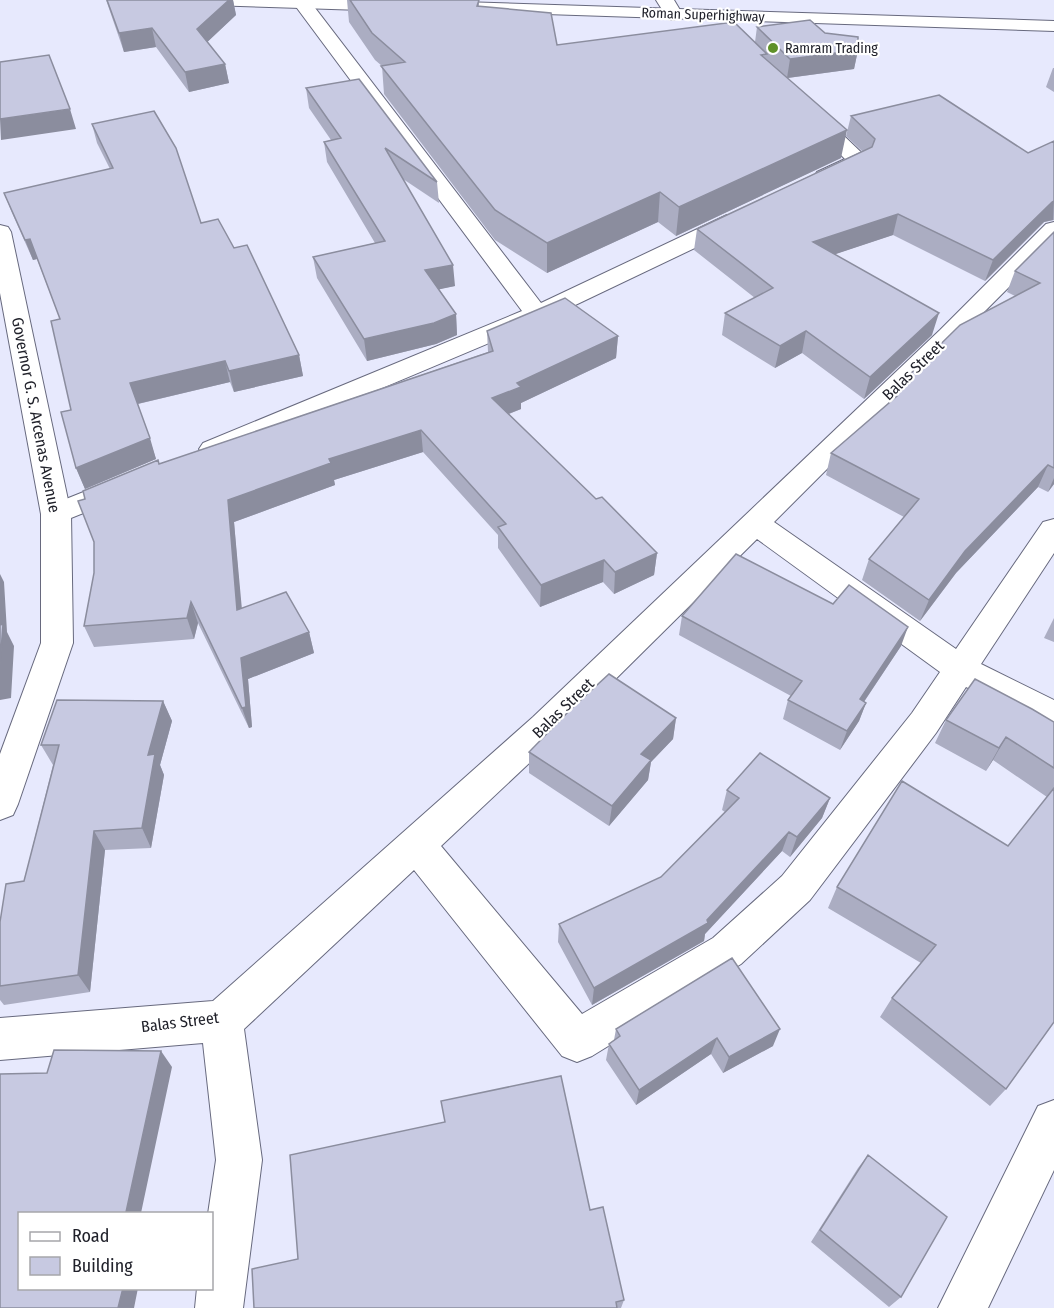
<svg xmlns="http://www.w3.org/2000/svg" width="1054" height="1308" viewBox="0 0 1054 1308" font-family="'Fira Sans Condensed',sans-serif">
<rect width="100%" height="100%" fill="#e7e9fd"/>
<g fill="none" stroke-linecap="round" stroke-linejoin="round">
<defs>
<path id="minor" d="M291,0H309L541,303L727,215H743L746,220L743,225L546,319L223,455L213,458L203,455L199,449L203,443L522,311Z
M656,0H674L683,15L674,20L668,19Z
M811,109L818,111L866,157L869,161L866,165L833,182H817L814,177L817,172L845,159L801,115L804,111Z
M1054,222V242L774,522L956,649L1043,522L1054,519V553L981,664L1054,700V730L966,687L936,733L810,900L741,964L592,1056L577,1062L562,1056L414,870L244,1029L262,1160L243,1308H195L197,1288H212V1214H208L216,1160L203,1043L0,1060V1018L213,1001L533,717L940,330L1046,224ZM757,539L940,672L912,713L782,876L713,938L582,1014L441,846L557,737Z
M121,477L131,480L135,487L131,494L56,524L46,521L41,514L46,507Z
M1054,1100V1170L988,1308H938L1038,1106Z"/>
<path id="secondary" d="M0,225L8,227L11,232L71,514L73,643L18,804L13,815L0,820V754L41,643V514L0,293Z"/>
<path id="primary" d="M199,0H367L393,1L402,6L393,11L208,5Z
M462,2L1054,21V31L456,11L453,7L456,3Z"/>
</defs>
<!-- minor casing -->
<use href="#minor" stroke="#67697e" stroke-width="2"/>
<!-- secondary casing -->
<use href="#secondary" stroke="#67697e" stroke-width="2"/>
<!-- primary casing -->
<use href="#primary" stroke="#67697e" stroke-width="2"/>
<!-- minor -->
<use href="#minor" fill="#fff" fill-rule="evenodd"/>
<!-- secondary -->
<use href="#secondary" fill="#fff" fill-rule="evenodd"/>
<!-- primary -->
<use href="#primary" fill="#fff" fill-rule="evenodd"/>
</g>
<!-- wall -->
<path fill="#abadc2" d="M106,0H233L236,15L207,42L225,64L229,83L189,92L156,47L124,52Z
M347,0H479V6L557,45L755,42L757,27L825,33L858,50L854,69L788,78L841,158L676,236L658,222L547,273L495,240L384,94L382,66L375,60L349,22Z
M1053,68H1054V92L1046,87Z
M306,88L437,182L439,203L403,179L455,286L439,289L456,314L457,335L436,344L367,361L317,278L313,257L375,243L327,162L324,142L331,140L309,108Z
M851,116L1028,153L1054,141V220L1044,222L985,281L893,235L835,254L932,335L864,399L802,353L775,368L722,335L725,313L755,298L694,250L697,229L862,151L846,136Z
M92,124L201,223L234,248L299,355L303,376L234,392L230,382L138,404L156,459L85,489L76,468L71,410L60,319L37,259L33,260L12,213L4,193L110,169L97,143Z
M1054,232V484L1048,492L1038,487L956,573L920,621L862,580L869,559L904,517L826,475L831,453L888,404L892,392L1015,296L1007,292L1015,271Z
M487,331L618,336L616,358L521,403V409L509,414L596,499L657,553L654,575L614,594L603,582L540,607L498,548V535L423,452L334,480L335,485L234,522L241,609L309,632L314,653L248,679L252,727L249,728L198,623L194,639L94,647L84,626L94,573V542L85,499L159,464L488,352Z
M682,616L901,646L864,702L866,703L859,721L840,750L783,719L788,700L791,696L679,635Z
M1054,618V642L1044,638Z
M163,701L172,721L160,765L164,775L151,848L105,850L90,992L4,1005L0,1000V922L24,881L53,765L41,745Z
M676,718L673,739L651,762L648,780L609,826L529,773V752Z
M946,720L1054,722V1022L1006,1089L990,1106L880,1017L892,998L921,963L828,908L837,887L1008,846L1047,797L993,760L986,771L935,743Z
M727,790L830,798L822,818L790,857L782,851L705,934L704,941L592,1005L558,942L559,924L661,877L725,812L722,810Z
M732,958L773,1046L723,1073L711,1054L636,1105L606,1060L609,1044L614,1040L616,1029Z
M868,1155L901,1297L889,1307L811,1242L858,1168Z
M590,1210L624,1300L621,1308H254Z"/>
<!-- shaded-wall -->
<path fill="#8b8d9e" d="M229,0H233L236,15L201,48L197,29Z
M152,28L156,47L124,52L119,33Z
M858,50L854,69L787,78L790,59Z
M225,64L229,83L189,92L185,72Z
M70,109L76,129L1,140L0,119Z
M847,130L841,158L676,236L679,207Z
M660,192L658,222L547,273V243Z
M1054,201L1053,220L1044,222L985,281L993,260L1052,202Z
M898,214L893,235L809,263L813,242Z
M30,239L37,259L33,260L25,240Z
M453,265L455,286L427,292L425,270Z
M939,313L932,335L864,399L870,377Z
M456,314L457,335L436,344L367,361L364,339Z
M806,331L802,353L775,368L780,346Z
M618,336L616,358L521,403V409L493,420L492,398L517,383Z
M299,355L303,376L234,392L229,371Z
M225,361L230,382L137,404L130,383Z
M421,430L423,452L334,480L335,485L234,522L244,632L237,610L228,500L329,459Z
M150,438L156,459L85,489L76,468Z
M1048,465L1038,487L956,573L920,621L929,600L965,551Z
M1054,478V484L1048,492Z
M657,553L654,575L614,594L615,572Z
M604,560L603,582L540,607L541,585Z
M0,574L4,582L7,632L14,646L11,698L0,700Z
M191,602L198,623L194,639L187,618Z
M908,627L901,646L853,718L860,699Z
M309,632L314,653L248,679L252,727L249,728L242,708L241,658Z
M163,701L172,721L160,765L164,775L151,848L142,828L148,755Z
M866,703L859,721L840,750L847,731Z
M676,718L673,739L651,762L648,780L609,826L612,806L641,754Z
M1006,737L993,760L986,771L999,748Z
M830,798L822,818L790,857L797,837Z
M94,831L105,850L90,992L78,975Z
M789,832L782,851L705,934L704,941L592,1005L594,988L707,920Z
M780,1029L773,1046L723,1073L729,1057Z
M717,1038L711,1054L636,1105L639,1090Z
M161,1051L172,1067L141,1213L142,1214H127L126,1212Z
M123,1288H138L134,1308H118Z"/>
<!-- building -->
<path fill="#c7c9e1" stroke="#8b8d9e" stroke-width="1.5" d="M107,0H229L197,29L225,64L185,72L152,28L119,33Z
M350,0H479L477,6L551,13L557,45L734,22L767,54L761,55L847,130L679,207L660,192L547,243L495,210L381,66L405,62L372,33Z
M810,20L825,33L858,37V50L790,59L757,27Z
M49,55L70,109L0,119V62Z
M359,79L437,182L385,148L453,265L425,270L456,314L434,323L364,339L313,257L385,241L324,142L341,138L306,88Z
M939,95L1028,153L1054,141V201L1052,202L993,260L898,214L813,242L939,313L870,377L806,331L780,346L725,313L773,288L697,229L872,147L875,139L851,116Z
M154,111L176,148L201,223L218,219L234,248L247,245L299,355L229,371L225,361L130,383L150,438L76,468L61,412L71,410L51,321L60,319L30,239L25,240L4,193L113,168L92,124Z
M1054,232V468L1048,465L965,551L929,600L869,559L919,499L831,453L897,396L892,392L960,325L1040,283L1015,271Z
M565,298L618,336L517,383L521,387L492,398L596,499L602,497L657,553L615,572L604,560L541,585L498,527L506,524L421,430L329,459L331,463L228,500L237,610L286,592L309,632L241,658L246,707L242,708L191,602L187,618L84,626L94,573V542L78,501L85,499L83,491L158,460L159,464L493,351L487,331Z
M736,554L833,604L849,585L908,627L860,699L866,703L847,731L788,700L802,681L682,616Z
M3,624L0,665V625Z
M609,674L676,718L641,754L651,760L612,806L529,752L570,710Z
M975,679L1032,709L1054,722V768L1006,737L999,748L946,720Z
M57,700L163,701L148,755L155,754L142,828L94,831L78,975L0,986V922L6,884L24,881L59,745H41Z
M760,753L830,798L797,837L789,832L707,920L708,923L594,988L559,924L661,877L739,798L727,790Z
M902,781L1008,846L1054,788V1022L1006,1089L892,998L936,945L837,887Z
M732,958L780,1029L729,1057L717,1038L639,1090L609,1044L620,1036L616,1029Z
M54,1050L161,1051L126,1212L141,1213V1214H20V1288H123L118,1308H0V1074L47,1073Z
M561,1076L590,1210L603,1207L624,1300L616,1302L617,1308H254L252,1269L298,1259L290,1155L445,1122L441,1101Z
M868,1155L947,1217L901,1297L820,1230Z"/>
<!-- markers -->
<circle fill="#5f9128" stroke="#fff" stroke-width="2" cx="773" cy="48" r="6"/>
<g text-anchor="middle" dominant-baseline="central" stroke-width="4.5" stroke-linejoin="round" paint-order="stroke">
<!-- far-street labels -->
<g font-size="14" fill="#20212a" stroke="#fff">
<text transform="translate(703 15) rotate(2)">Roman Superhighway</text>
</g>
<!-- far-poi labels -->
<g font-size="14" fill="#20212a" stroke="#fff" text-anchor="start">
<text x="785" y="48">Ramram Trading</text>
</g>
<!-- street labels -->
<g font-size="16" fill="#20212a" stroke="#fff">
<text transform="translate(913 370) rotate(-44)">Balas Street</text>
<text transform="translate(36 415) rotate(79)">Governor G. S. Arcenas Avenue</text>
<text transform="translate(563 708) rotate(-44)">Balas Street</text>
<text transform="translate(180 1022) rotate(-7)">Balas Street</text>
</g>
</g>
<!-- legend -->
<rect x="18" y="1212" width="195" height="78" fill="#ffffff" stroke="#a6a6aa" stroke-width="1.5"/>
<rect x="30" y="1232" width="30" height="9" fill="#ffffff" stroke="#a6a6aa" stroke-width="1.5"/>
<text x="72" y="1242" font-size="18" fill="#20212a">Road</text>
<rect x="30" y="1257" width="30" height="18" fill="#c7c9e1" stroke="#a6a6aa" stroke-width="1.5"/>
<text x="72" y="1272" font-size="18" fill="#20212a">Building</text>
</svg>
